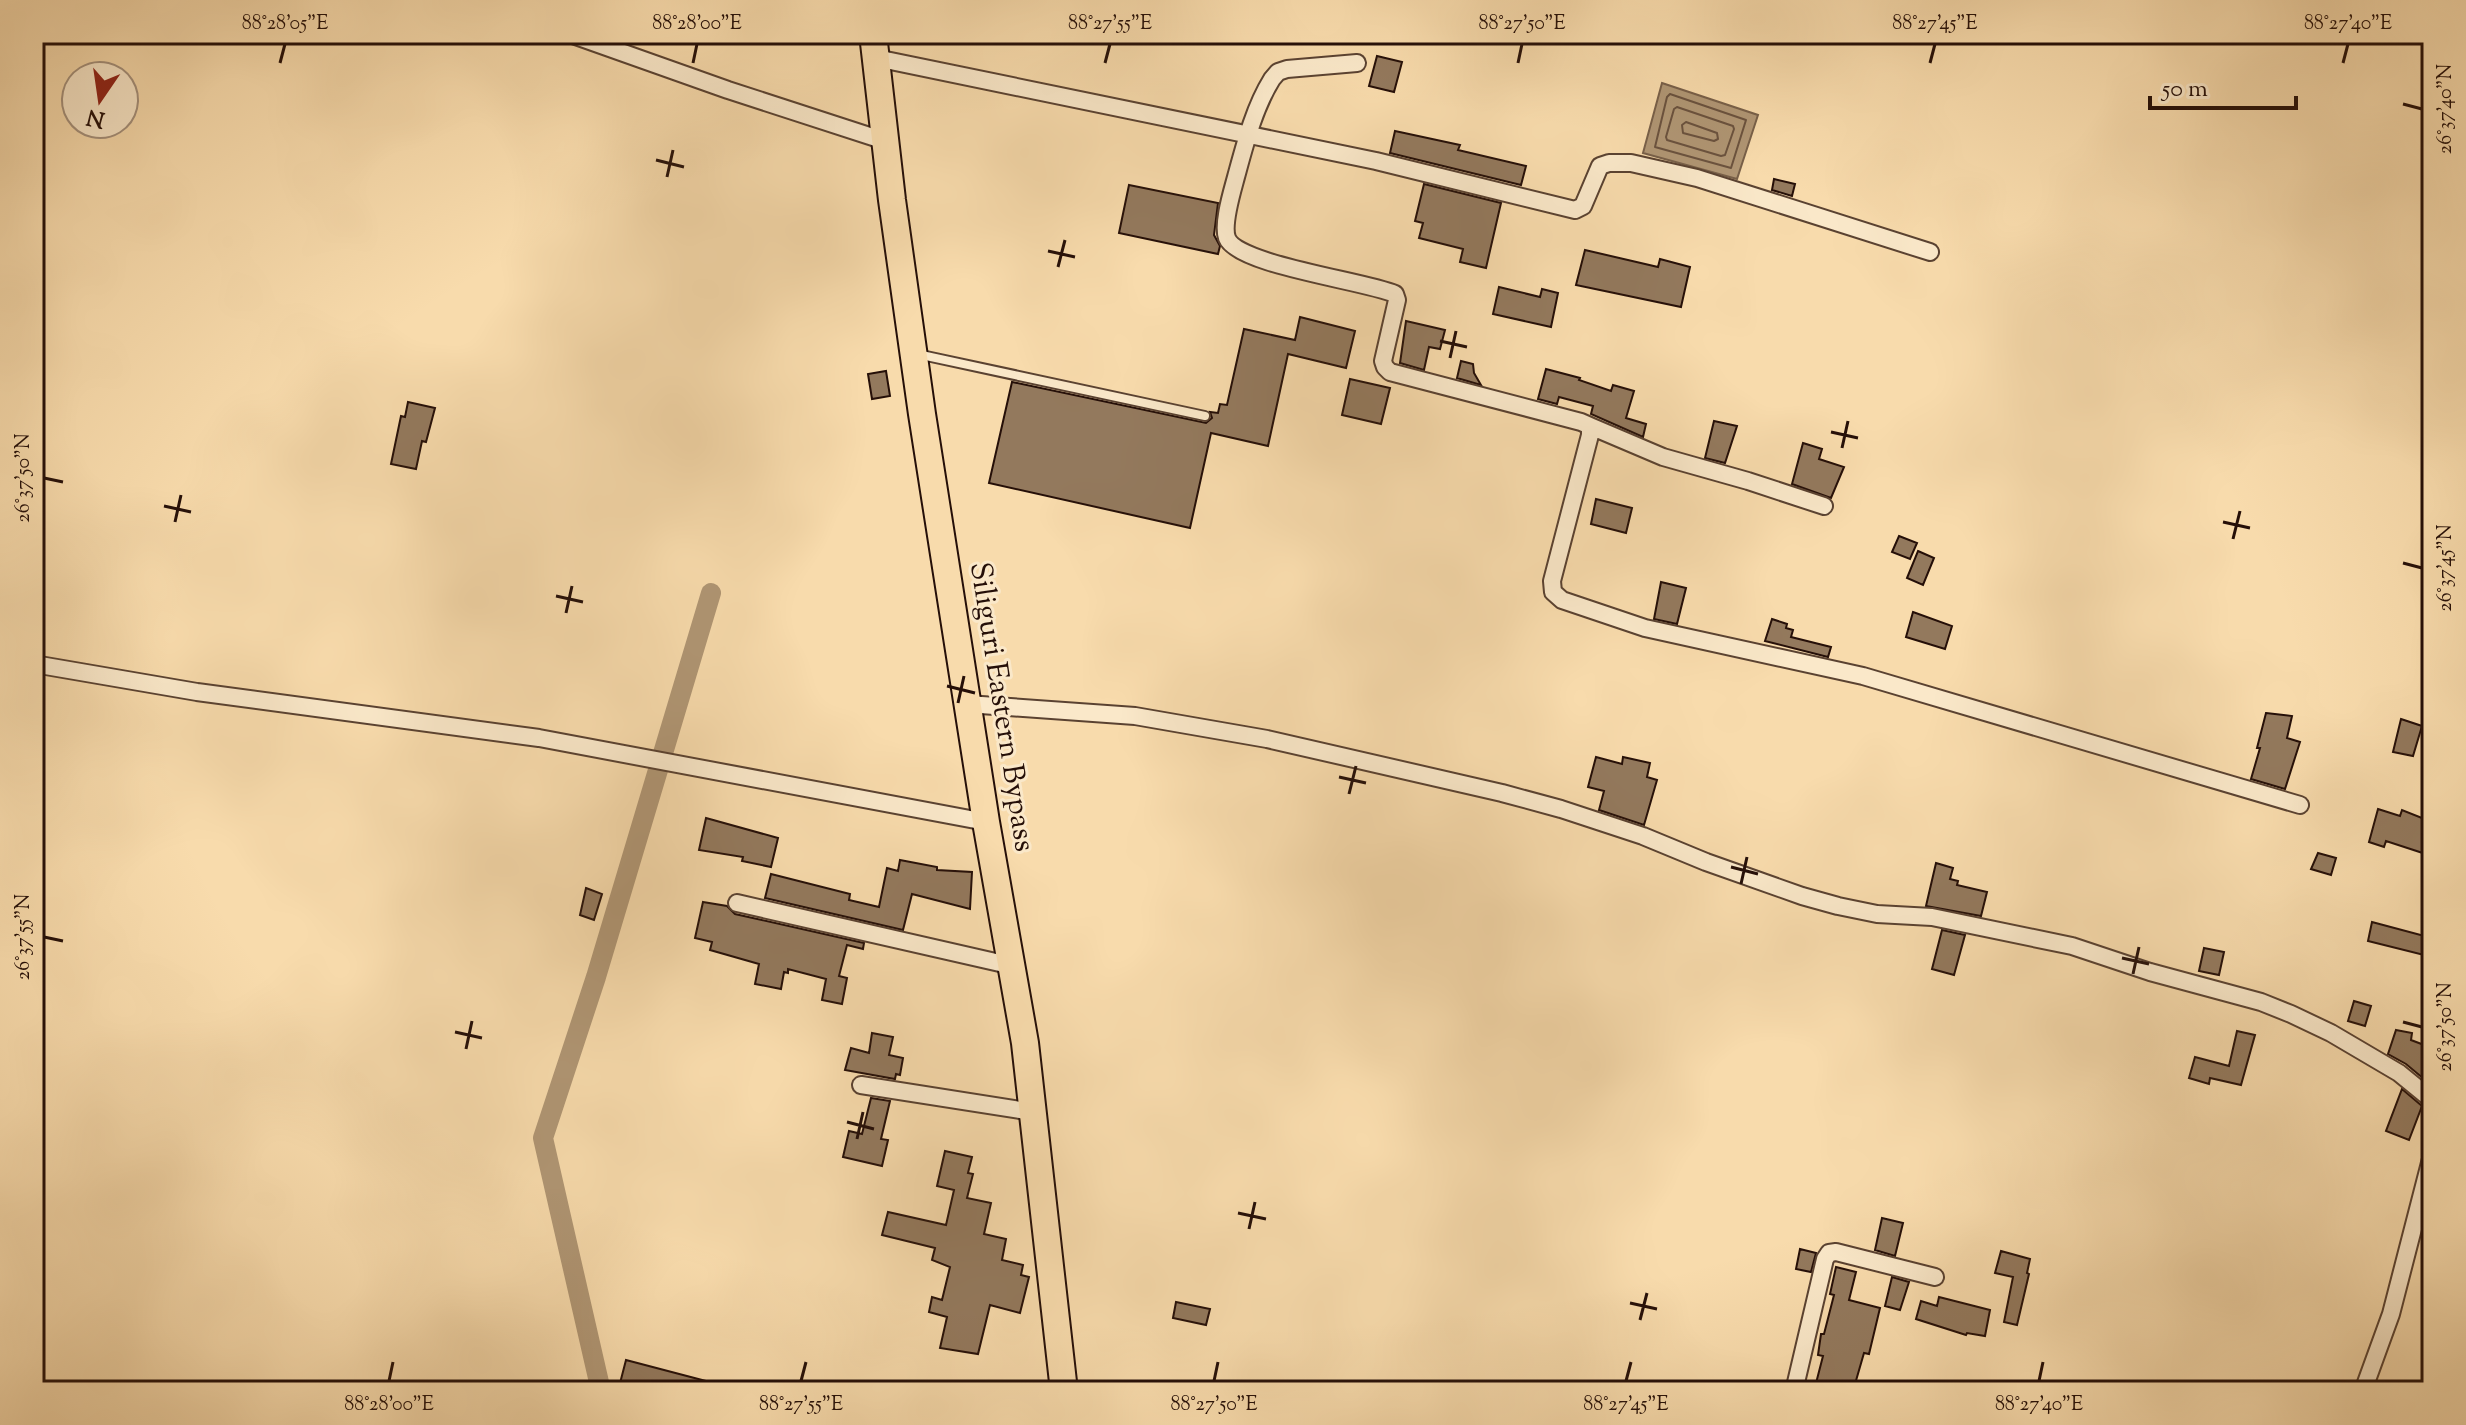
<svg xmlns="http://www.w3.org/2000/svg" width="2466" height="1425" viewBox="0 0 2466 1425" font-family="'Sorts Mill Goudy',serif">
<rect width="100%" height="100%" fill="#f8dbac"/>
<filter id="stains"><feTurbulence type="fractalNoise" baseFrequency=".0025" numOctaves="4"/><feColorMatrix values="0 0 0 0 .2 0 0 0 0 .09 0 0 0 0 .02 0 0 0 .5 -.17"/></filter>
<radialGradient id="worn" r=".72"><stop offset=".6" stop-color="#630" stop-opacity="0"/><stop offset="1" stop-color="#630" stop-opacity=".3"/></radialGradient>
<!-- water -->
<path fill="#b09674" stroke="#786049" stroke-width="2" d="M1662,83L1758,115L1737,179L1643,153Z"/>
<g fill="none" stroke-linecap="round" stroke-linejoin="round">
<!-- shore -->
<path stroke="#6a523e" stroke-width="2" d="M1670,94L1746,120L1731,168L1655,147L1667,97Z
M1677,107L1733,126L1734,129L1725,155L1721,156L1667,140L1666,137L1674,109Z
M1686,122L1717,133L1718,139L1714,141L1683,133L1682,125Z"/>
<!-- canal -->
<path stroke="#b09674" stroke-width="20" d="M601,1391L543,1138L596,977L711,593"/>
</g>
<!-- building -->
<path fill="#93795d" stroke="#250f08" stroke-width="2" d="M1377,56L1402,62L1394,92L1369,86Z
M1395,131L1460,145L1458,150L1526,166L1521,185L1390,153Z
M1774,179L1795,184L1792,196L1772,190Z
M1424,184L1501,203L1486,268L1460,262L1463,249L1419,238L1423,223L1415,221Z
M1129,185L1218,203L1214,235L1220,246L1218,254L1119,233Z
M1585,250L1658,267L1660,259L1690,267L1681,307L1576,285Z
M1499,287L1540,297L1542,289L1558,293L1551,327L1493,314Z
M1300,317L1355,331L1346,368L1288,354L1268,446L1211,433L1190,528L989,483L1012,382L1206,423L1212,418L1210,412L1218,413L1220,404L1227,405L1244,329L1295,340Z
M1406,321L1445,330L1440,349L1429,347L1424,370L1400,363Z
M1461,361L1473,364L1474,373L1481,385L1457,378Z
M1546,369L1580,378L1579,380L1611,391L1613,385L1634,391L1626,418L1646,424L1643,437L1591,414L1593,406L1559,397L1557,404L1538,399Z
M886,371L890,396L872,399L868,374Z
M1350,379L1390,388L1381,424L1342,415Z
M408,402L435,408L426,442L422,441L416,469L391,464L401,416L405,417Z
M1714,421L1737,426L1725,463L1705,458Z
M1803,443L1822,449L1819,459L1844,467L1831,498L1792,484Z
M1596,499L1632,508L1626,533L1591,524Z
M1899,536L1917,543L1910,559L1892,552Z
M1918,551L1934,558L1923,585L1907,578Z
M1661,582L1686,588L1677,624L1654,619Z
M1913,612L1952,626L1945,649L1906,637Z
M1772,619L1787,624L1786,628L1793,630L1791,637L1831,647L1828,657L1765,641Z
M2266,713L2292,716L2287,738L2300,742L2285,789L2251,779L2260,748H2257Z
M2401,719L2422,726L2413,756L2393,752Z
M1596,757L1622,764L1623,757L1650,763L1647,777L1657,780L1644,825L1599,810L1604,791L1588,787Z
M2378,809L2400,816L2402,810L2432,822V856L2386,841L2384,847L2369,842Z
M706,818L778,838L771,867L742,861L743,857L699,850Z
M2318,853L2336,858L2331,875L2311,869Z
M900,860L937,867V870L972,872L970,909L912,894L903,930L765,898L771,874L850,894L849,900L879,907L887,868L898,871Z
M1936,863L1953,868L1950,879L1958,881L1957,885L1987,892L1981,916L1926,906Z
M586,888L602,894L594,920L580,915Z
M703,902L727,906L735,914L864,943L863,949L847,945L839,976L847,978L842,1004L822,1000L826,979L788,969V973L784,972L781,989L755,984L759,964L710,950L712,942L695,938Z
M2372,922L2432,938V957L2368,941Z
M1942,930L1965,935L1954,975L1932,969Z
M2204,948L2224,952L2219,975L2199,971Z
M2354,1001L2371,1006L2365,1026L2348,1021Z
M2396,1030L2412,1033L2411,1040L2432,1048L2430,1084L2406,1064L2388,1054Z
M2237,1031L2255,1035L2241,1085L2210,1078L2209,1084L2189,1078L2195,1057L2229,1066Z
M872,1033L893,1037L889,1055L903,1058L900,1075L896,1074L895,1079L845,1070L851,1048L869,1053Z
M2402,1089L2422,1106L2409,1140L2386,1131Z
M871,1098L890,1101L881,1139L888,1140L882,1166L843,1157L849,1131L862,1134Z
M945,1151L972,1157L968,1173L973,1174L967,1198L991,1203L984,1234L1006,1239L1002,1260L1023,1265L1021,1275L1029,1277L1020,1313L990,1305L978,1354L940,1348L947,1317L929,1312L932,1297L942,1300L950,1267L932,1260L935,1248L882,1235L888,1212L946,1225L954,1190L937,1186Z
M1882,1218L1903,1223L1895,1256L1875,1250Z
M1800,1249L1816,1253L1811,1272L1796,1269Z
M2001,1251L2030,1259L2027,1273L2029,1274L2017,1325L2004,1322L2013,1277L1995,1273Z
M1836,1267L1856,1272L1849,1300L1880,1308L1869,1354L1864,1353L1853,1391H1814L1823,1356L1818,1355L1821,1334H1824L1834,1295L1830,1294Z
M1892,1277L1909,1282L1900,1310L1885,1306Z
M1939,1297L1990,1310L1985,1336L1967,1333L1966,1335L1916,1319L1921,1301L1937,1306Z
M1176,1302L1210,1309L1206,1325L1173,1318Z
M626,1360L725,1386L724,1391H618Z"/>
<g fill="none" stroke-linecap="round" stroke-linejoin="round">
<defs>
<path id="lane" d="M917,354L1205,416"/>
<path id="street" d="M570,34L728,90L885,141
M876,58L1376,161L1575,210L1583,206L1600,166L1609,163H1631L1697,178L1930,252
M1357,63L1287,69L1278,72L1272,79C1254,108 1245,144 1236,177C1232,192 1222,224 1227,238C1237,265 1365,281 1395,294L1397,300L1383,361L1385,367L1390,372L1581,422L1590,426V435L1552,581L1553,592L1562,600L1645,628L1863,676L2300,805
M1590,426L1663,457L1748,481L1824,506
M34,664L197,692L539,738L986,822
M967,704L1135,716L1267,739L1502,793L1561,809L1643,836L1706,862L1802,896L1838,906L1877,914L1932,917L2072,946L2150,972L2261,1002L2291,1014L2331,1033L2399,1073L2432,1100
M737,903L1013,966
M861,1085L1033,1112
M1794,1391L1825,1259L1829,1253L1836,1252L1935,1277
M2363,1391L2391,1314L2432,1155"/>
<path id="primary" d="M873,34L892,200L922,414L986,822L1025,1043L1064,1391"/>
</defs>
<!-- lane casing -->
<use href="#lane" stroke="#5a4231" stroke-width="12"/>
<!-- street casing -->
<use href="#street" stroke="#5a4231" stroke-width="20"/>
<!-- primary casing -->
<use href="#primary" stroke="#250f08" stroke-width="30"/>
<!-- lane -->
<use href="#lane" stroke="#fae8c9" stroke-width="8"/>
<!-- street -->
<use href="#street" stroke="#fae8c9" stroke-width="16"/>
<!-- primary -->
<use href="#primary" stroke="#f8dbac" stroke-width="26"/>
</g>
<!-- ticks -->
<path fill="none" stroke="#250f08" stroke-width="3" d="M280,63L285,44M693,63L697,44M1105,63L1110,44M1518,63L1522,44M1930,63L1935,44M2343,63L2348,44M2403,104L2422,109M656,160L684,167M667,177L673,150M1048,251L1075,257M1058,267L1065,240M1440,341L1467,347M1450,358L1456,331M1831,432L1858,438M1842,448L1848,421M44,478L63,482M164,506L191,512M175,522L181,495M2223,522L2250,528M2233,539L2240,511M2403,563L2422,568M556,596L583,602M566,613L572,586M947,686L975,693M958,703L964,676M1339,777L1366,783M1349,794L1356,766M1731,867L1758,874M1741,884L1747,857M44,937L63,941M2122,958L2149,964M2133,974L2139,947M2403,1022L2422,1027M455,1032L482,1038M466,1049L472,1021M847,1122L874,1129M857,1139L863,1112M1238,1213L1266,1219M1249,1229L1255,1202M1630,1303L1657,1309M1640,1320L1647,1293M389,1381L393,1362M801,1381L806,1362M1214,1381L1218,1362M1626,1381L1631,1362M2039,1381L2043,1362"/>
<g text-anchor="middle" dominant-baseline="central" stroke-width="6" stroke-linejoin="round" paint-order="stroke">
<!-- street labels -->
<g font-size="30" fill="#250f08" stroke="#fae8c9">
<text transform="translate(1001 707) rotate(81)">Siliguri Eastern Bypass</text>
</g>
</g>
<!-- margin -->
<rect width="2466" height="1425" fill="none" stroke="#f8dbac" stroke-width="88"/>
<!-- north arrow -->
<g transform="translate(100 100) rotate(193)"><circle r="38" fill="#fae8c9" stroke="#a5917c" stroke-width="2"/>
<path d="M0-6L14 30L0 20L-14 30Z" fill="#8f2418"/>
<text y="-12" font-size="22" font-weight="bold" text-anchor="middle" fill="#250f08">N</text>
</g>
<!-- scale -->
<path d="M2150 96v12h146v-12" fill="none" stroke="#250f08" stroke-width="4"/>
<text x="2162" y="96" font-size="24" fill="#250f08" stroke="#fae8c9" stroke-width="6" paint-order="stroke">50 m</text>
<rect x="44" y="44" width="2378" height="1337" fill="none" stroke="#250f08" stroke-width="3"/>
<g font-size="20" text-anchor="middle" fill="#250f08">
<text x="285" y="29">88°28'05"E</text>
<text x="697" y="29">88°28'00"E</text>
<text x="1110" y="29">88°27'55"E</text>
<text x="1522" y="29">88°27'50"E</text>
<text x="1935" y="29">88°27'45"E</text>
<text x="2348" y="29">88°27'40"E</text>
<text transform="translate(2444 109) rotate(-90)" y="7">26°37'40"N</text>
<text transform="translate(22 478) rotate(-90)" y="7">26°37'50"N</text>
<text transform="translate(2444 568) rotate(-90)" y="7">26°37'45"N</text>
<text transform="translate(22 937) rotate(-90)" y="7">26°37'55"N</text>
<text transform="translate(2444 1027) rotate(-90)" y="7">26°37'50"N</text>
<text x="389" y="1410">88°28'00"E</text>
<text x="801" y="1410">88°27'55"E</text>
<text x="1214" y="1410">88°27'50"E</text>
<text x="1626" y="1410">88°27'45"E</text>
<text x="2039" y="1410">88°27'40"E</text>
</g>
<rect width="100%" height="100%" filter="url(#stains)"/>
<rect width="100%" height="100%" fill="url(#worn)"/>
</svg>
